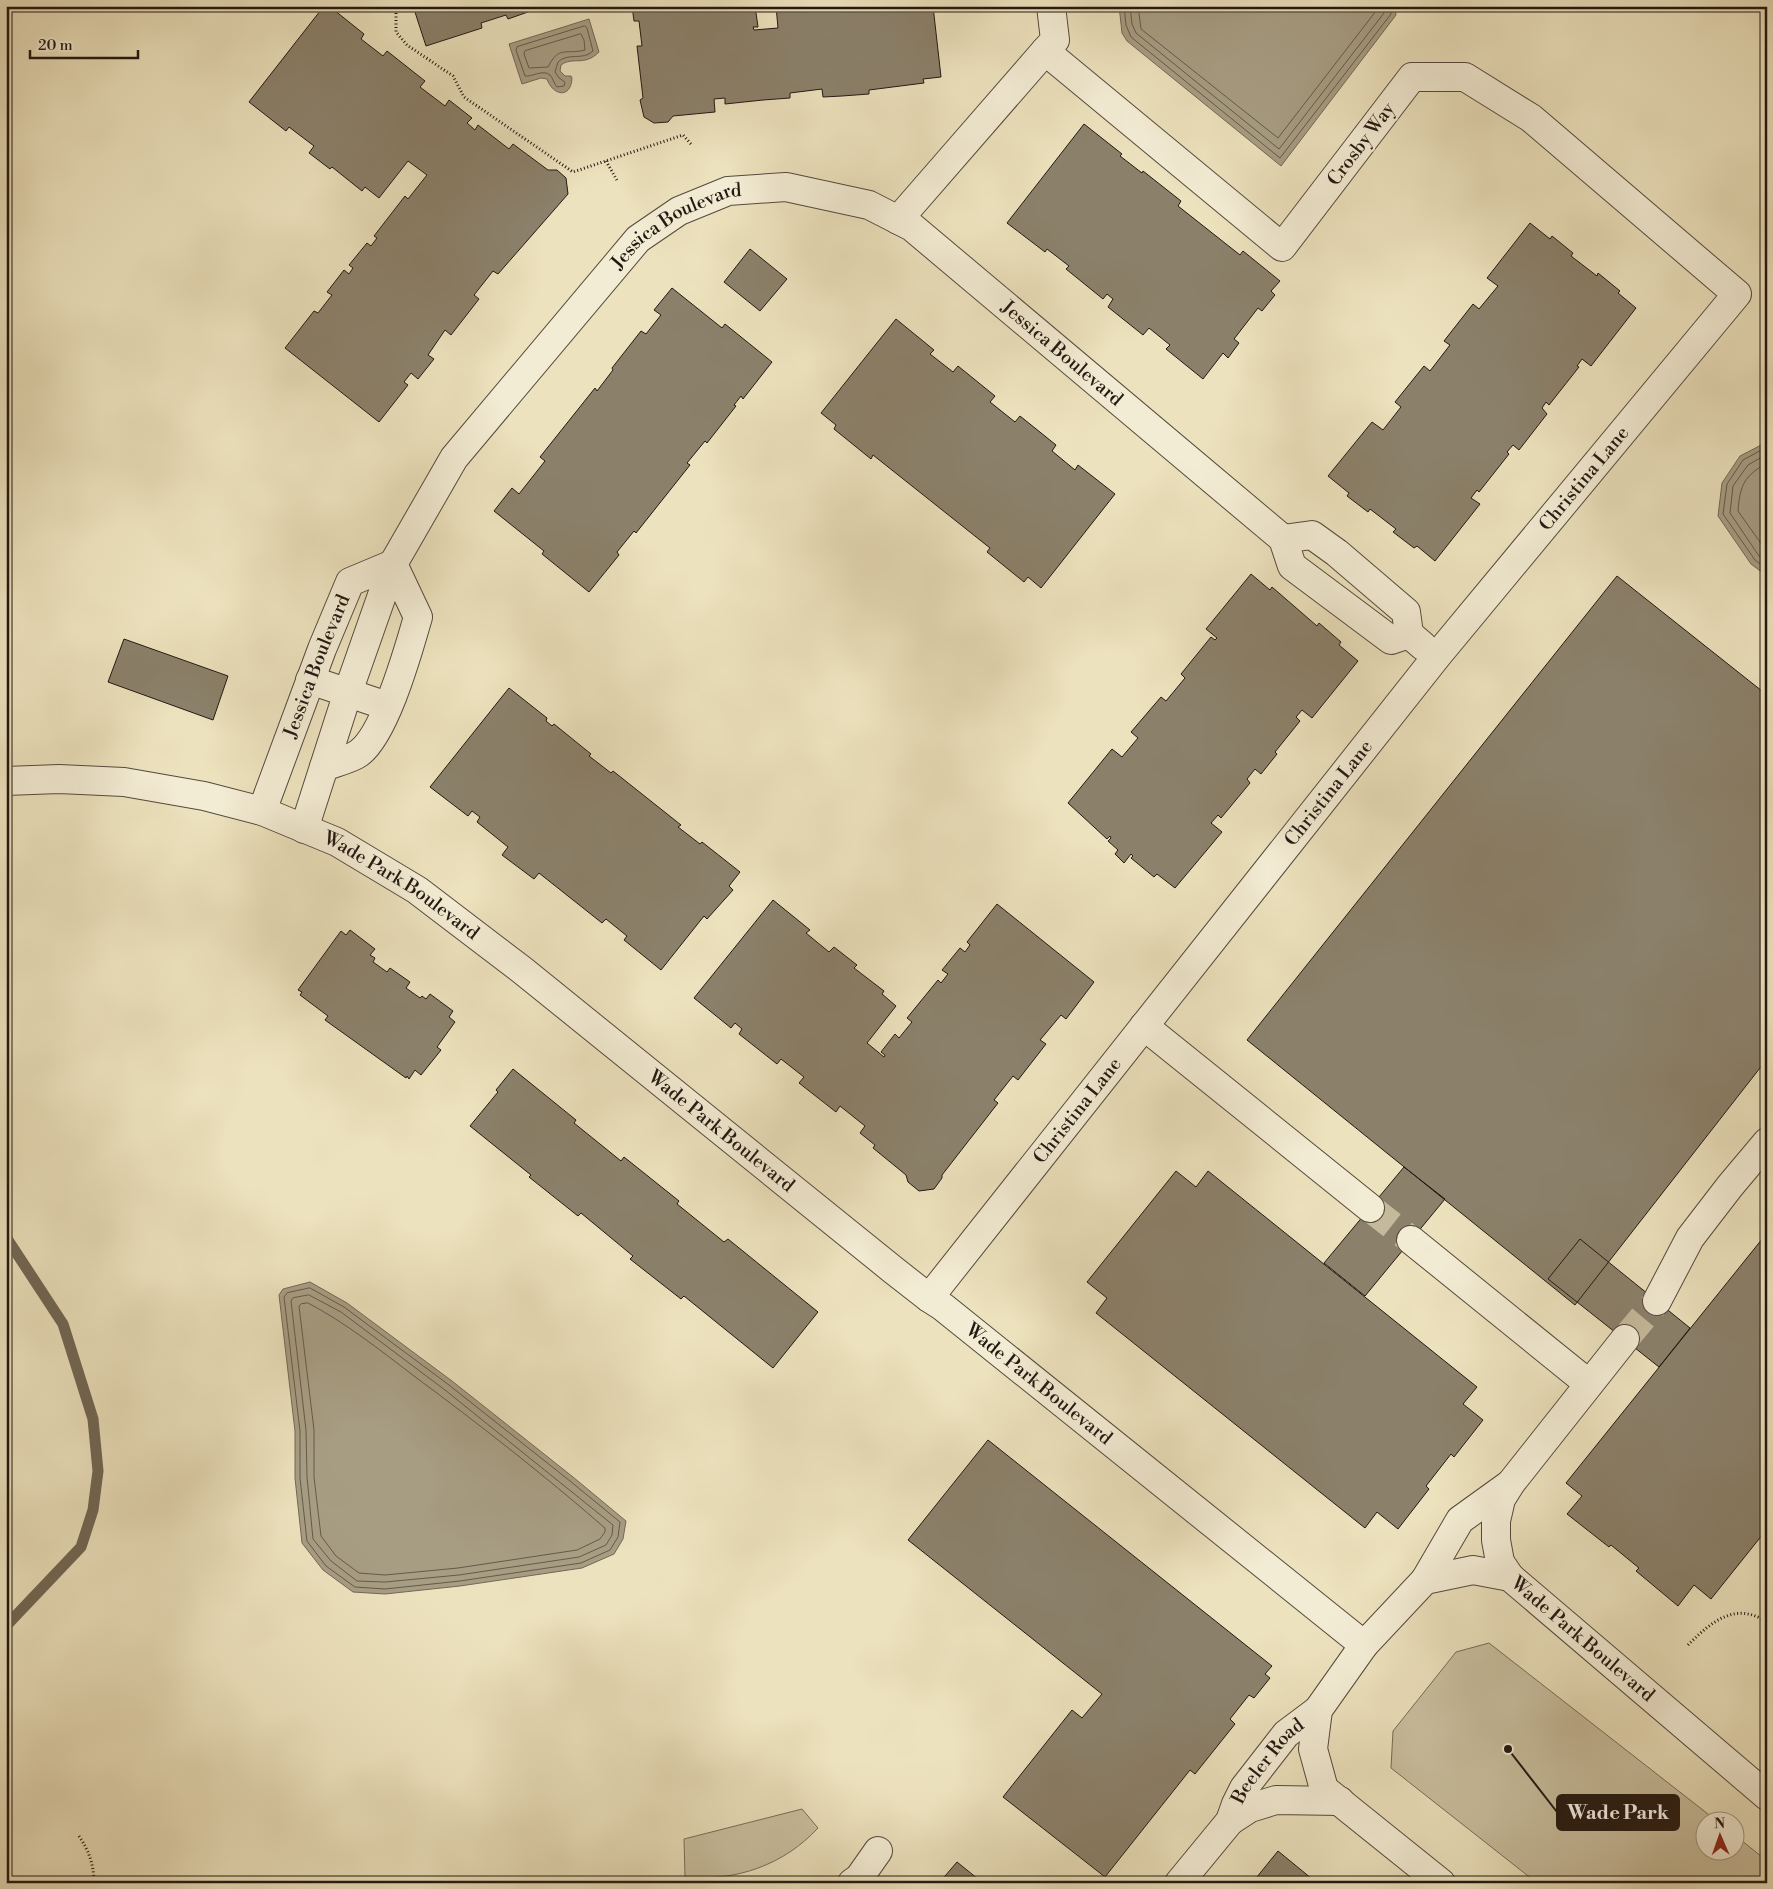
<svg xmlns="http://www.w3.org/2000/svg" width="1773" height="1889" viewBox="0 0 1773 1889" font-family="'Libre Bodoni',serif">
<rect width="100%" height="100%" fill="#ece2bd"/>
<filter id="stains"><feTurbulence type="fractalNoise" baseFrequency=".004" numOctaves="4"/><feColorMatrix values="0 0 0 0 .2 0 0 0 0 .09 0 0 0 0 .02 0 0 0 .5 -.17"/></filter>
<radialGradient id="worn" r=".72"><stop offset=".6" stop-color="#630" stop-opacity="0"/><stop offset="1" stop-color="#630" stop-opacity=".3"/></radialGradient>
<!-- green -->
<path fill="#cac0a0" stroke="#766c59" d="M1489,1643L1717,1821L1706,1822V1852H1736V1836L1767,1861V1883H1537L1391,1768L1393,1731L1456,1652Z
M802,1809L818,1828C784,1865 735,1882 685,1877L684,1839Z"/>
<!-- water -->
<path fill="#a79d83" stroke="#726856" d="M1119,6H1395L1396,15L1281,166L1127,41L1122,33Z
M589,19L599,52C584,67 573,56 561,65L560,71L565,76H571L572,78C571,99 553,96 547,79L541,78L522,84L509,44Z
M1767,442V576L1751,564L1718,516L1722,483L1740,456Z
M310,1282L347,1303L452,1381L573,1477L626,1521L623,1539L614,1554L582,1568L460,1586L385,1594L353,1592L323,1570L302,1543L295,1478V1431L279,1295L283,1289Z"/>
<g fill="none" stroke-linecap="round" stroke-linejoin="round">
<!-- shore -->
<path stroke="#645a4a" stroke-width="1" d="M1124,6L1126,25L1131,37L1280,158L1391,14V6
M1130,6L1132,24L1136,33L1279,149L1384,13V6
M1138,6L1141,29L1278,138L1376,11L1377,6
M585,26L587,28L593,51C583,61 568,52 558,62L555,72L559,78L565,82L564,86L557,87C554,84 553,78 550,75C543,69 532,77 525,76L516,50L517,47Z
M581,34L584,40L585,50C566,55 559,45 548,67L529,68L524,54L525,51Z
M1767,447L1743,460L1727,484L1723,514L1755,560L1767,569
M1767,454L1748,465L1733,486L1730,513L1759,556L1767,562
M1767,463C1744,476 1740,485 1738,511L1767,552
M310,1288L344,1307L449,1385L570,1481L620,1522L618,1537L610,1550L581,1563L460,1581L385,1589L355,1587L326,1566L307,1541L300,1478V1431L284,1297L287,1293Z
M309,1295L341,1312L445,1390L613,1525L612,1535L606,1545L579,1557L459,1575L385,1582L357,1581L331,1561L313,1539L307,1477L306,1430L291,1301L293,1298Z
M308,1303C346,1323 380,1350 414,1376C479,1424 544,1475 605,1528V1532L600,1539L577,1550L458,1568L385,1575L359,1573L336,1556L321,1536L314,1477V1430L299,1306L301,1304Z"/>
<!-- stream -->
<path stroke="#726856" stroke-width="11" d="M6,1237L63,1324L93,1419L98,1471L93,1510L81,1547L6,1626"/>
</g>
<!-- building -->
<path fill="#8b816b" stroke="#221812" d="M324,6H329L364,34L361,39L383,56L387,51L425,81L420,87L445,106L449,100L472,118L467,123L475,130L478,125L509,149L513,144L548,170H557L566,178L568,194L498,274L493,271L474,295L479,299L451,335L445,330L428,355L434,359L418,379L411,373L404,382L408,385L379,422L285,348L314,311L318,313L332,295L327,292L344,270L349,274L353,268L349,265L367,243L371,246L377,238L374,236L405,196L408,199L427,175L408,161L379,198L365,187L362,191L332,167L330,169L309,153L314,146L289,127L286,131L249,102Z
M413,6H545L508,19L506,15L481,23L482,28L426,46Z
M632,6H755L758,27H753L754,30L778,28L776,6H933L941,77L923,79L924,83L869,90V94L842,96L823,97L822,89L790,93V98L763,100L725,104V98L714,99L715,112L673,116L668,122L654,123L644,117L640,100L643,98L637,46H642L639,21H634Z
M1084,124L1122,154L1120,156L1142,173L1143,171L1181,201L1178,206L1240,255L1243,251L1280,281L1271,291L1275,295L1262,311L1258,308L1234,339L1239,343L1228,358L1223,353L1203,379L1166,349L1170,345L1149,328L1143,335L1108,307L1113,299L1107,294L1103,299L1066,269L1069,266L1047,249L1045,252L1007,223Z
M1530,223L1550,239L1552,236L1573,253L1571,256L1597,276L1598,273L1620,291L1618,293L1636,308L1591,366L1582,359L1577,366L1579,367L1549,405L1546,402L1542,408L1547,414L1519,450L1513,445L1507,452L1509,454L1479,492L1477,490L1471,498L1480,504L1435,561L1417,546L1414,548L1393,532L1396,529L1370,509L1368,512L1347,496L1349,493L1328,476L1372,422L1383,430L1401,407L1395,402L1424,366L1430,371L1450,345L1444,341L1473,304L1479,309L1498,286L1487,278Z
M750,249L787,279L760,311L724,282Z
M672,288L722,328L725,324L772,362L743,399L741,396L734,405L736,406L707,443L705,441L687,463L690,465L636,533L634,531L617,552L619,555L589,592L542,554L544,551L494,511L512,488L519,494L545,461L540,457L595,388L597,391L613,370L612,368L641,331L646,334L661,315L654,310Z
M896,319L934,350L930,354L953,372L958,366L995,396L990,402L1015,422L1020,416L1056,445L1052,451L1075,470L1078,465L1115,494L1041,588L1028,577L1024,582L987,552L990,548L873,455L871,459L834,429L836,425L821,413Z
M1251,574L1270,590L1272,587L1317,626L1319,623L1341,642L1339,645L1358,661L1312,718L1302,710L1296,717L1300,721L1275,752L1277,754L1261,774L1255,769L1247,779L1250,783L1221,818L1218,815L1211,823L1222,832L1175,888L1157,874L1154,877L1131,858L1133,856L1131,854L1124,863L1115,854L1118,850L1108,841L1111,838L1110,836L1107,839L1068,803L1112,749L1122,757L1138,738L1131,732L1161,697L1166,701L1185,678L1181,674L1211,637L1215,640L1217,638L1206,629Z
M1617,576L1767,695V1059L1575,1305L1247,1040Z
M124,639L228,676L213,720L108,682Z
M509,688L547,718L546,721L552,726L554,724L591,754L589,756L611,773L613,771L681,825L678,827L700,844L702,842L740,872L729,886L733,890L707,919L704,916L661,970L624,940L627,936L606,919L602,923L539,873L534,879L502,855L508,847L477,822L480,817L472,811L468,816L430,787Z
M773,900L810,930L806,933L829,952L834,947L857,965L854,968L884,991L882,994L896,1006L867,1043L884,1057L885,1055L881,1052L895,1034L899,1038L912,1022L907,1018L938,980L941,983L948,974L942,970L960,948L965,952L970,945L967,942L997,904L1094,982L1066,1019L1061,1015L1040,1040L1046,1044L1018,1080L1013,1076L994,1100L998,1103L942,1175V1178L934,1189L919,1191L908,1182L906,1175L873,1148L875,1145L860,1133L865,1126L840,1106L836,1112L799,1083L804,1077L781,1059L777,1064L739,1034L742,1029L735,1023L731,1028L694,998Z
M350,930L375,949L370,955L375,958L373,962L387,972L390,968L410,982L406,988L420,998L422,996L426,999L430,994L453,1011L449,1017L455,1022L437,1047L441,1050L421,1075L415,1070L409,1079L407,1076L406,1078L325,1020L328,1016L300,995L302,992L298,990L341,931L346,935Z
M513,1069L576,1120L574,1123L621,1161L624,1157L679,1201L677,1204L724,1242L728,1239L818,1312L773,1368L684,1296L681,1299L630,1259L633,1256L581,1213L578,1216L529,1177L531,1175L470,1126L498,1092L496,1090Z
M1404,1167L1445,1199L1365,1296L1324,1263Z
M1176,1171L1196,1187L1208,1171L1477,1387L1463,1404L1483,1420L1454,1457L1451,1454L1426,1486L1429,1489L1398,1529L1377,1512L1365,1528L1096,1313L1107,1298L1087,1282Z
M1767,1233V1529L1711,1599L1694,1585L1678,1606L1636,1571L1639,1568L1611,1545L1609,1547L1567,1514L1582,1496L1566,1483Z
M1580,1239L1690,1328L1659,1367L1548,1279Z
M988,1440L1272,1666L1265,1674L1270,1678L1254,1698L1249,1695L1230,1719L1235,1724L1195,1774L1190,1770L1105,1877L1003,1797L1072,1710L1082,1718L1102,1694L908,1540Z
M1278,1851L1317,1883H1252Z
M957,1862L983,1883H939Z"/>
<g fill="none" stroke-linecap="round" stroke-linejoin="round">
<!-- minor-tunnel -->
<path stroke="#c4ba9b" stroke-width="28" stroke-dasharray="28 14" stroke-linecap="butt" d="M1370,1208L1411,1240
M1625,1339L1657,1301"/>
<defs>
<g id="minor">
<path d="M898,220L1045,51"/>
<path d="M1283,539L1312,535L1337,553L1406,612L1409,634L1423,646"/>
<path d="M310,680L387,706"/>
<path d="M324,767C334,763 347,760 356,755C384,740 409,648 418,617L393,564"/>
<path id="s1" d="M6,781L59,779L124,782L204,796L262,811L337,842L417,890L522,970L892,1269L929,1298L943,1307L1364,1645"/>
<path id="s2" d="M262,811L322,649L350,582L393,564"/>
<path id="s3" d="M304,829L348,692L393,564L454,458L638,239L679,211L728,191L786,187L869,205L912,227L1283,539L1292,566L1391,640L1409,634"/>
<path d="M1144,1026L1370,1208"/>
<path d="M1411,1240L1589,1384"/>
<path id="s4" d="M929,1298L1437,656L1737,294L1531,118L1465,77H1412L1282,247L1045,51L1055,40L1051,6"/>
<path d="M1657,1301L1690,1238L1730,1186L1767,1142"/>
<path d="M1510,1577L1500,1562L1496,1540V1521L1501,1499L1511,1483L1625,1339"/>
<path d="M1425,1580L1460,1520L1510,1484"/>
<path d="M1230,1821L1250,1808L1276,1800L1340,1801"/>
<path d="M852,1883L859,1878L878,1851"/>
<path id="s5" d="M1179,1883L1230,1821L1236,1804L1244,1788L1286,1734L1318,1710"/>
<path id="s6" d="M1441,1883L1324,1789L1313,1749L1318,1710L1364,1645L1425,1580L1473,1570L1510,1577L1767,1796"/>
</g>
</defs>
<!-- minor casing -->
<use href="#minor" stroke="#544a3d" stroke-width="30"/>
<!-- path -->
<path stroke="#221812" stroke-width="3" stroke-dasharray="1 2.5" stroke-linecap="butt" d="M396,6V32L407,45L453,76L464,97L573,172L683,135L691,144
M606,161L618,182
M1688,1645C1711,1622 1735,1601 1767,1622
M1763,1704L1767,1700
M79,1836C89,1851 94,1865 94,1883"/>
<!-- minor -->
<use href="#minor" stroke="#f3ecd4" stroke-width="28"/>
</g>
<g text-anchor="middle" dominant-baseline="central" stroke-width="4.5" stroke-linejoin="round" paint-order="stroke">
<!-- street labels -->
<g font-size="19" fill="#221812" stroke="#f3ecd4">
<text transform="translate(1361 144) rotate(-53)">Crosby Way</text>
<text stroke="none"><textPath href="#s3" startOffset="728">Jessica Boulevard</textPath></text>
<text stroke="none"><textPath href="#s3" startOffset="1178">Jessica Boulevard</textPath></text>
<text stroke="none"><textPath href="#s4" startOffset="1049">Christina Lane</textPath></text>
<text stroke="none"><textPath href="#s2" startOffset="155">Jessica Boulevard</textPath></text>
<text stroke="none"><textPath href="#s4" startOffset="644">Christina Lane</textPath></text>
<text stroke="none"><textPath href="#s1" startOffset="418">Wade Park Boulevard</textPath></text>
<text stroke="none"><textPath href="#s4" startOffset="239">Christina Lane</textPath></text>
<text stroke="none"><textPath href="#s1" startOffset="822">Wade Park Boulevard</textPath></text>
<text stroke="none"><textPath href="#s1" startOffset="1228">Wade Park Boulevard</textPath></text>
<text stroke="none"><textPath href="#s6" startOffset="582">Wade Park Boulevard</textPath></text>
<text stroke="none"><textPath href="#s5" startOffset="152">Beeler Road</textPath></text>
</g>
</g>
<!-- callouts -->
<path fill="none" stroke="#221812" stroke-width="2" d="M1508 1749L1557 1812"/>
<circle fill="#221812" stroke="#f3ecd4" stroke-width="2" cx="1508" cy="1749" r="5"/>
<rect fill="#221812" stroke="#221812" stroke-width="2" x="1557" y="1795" width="122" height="35" rx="5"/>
<g font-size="20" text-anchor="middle" font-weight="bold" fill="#fff">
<text x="1618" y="1819">Wade Park</text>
</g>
<!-- margin -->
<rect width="1773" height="1889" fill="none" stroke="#ece2bd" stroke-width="25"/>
<rect x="8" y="8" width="1758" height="1874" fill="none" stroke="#221812" stroke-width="2.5"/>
<rect x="12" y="12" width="1748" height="1864" fill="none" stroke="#221812"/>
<!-- north arrow -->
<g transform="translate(1720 1836) rotate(358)"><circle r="24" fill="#f3ecd4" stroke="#9f9786"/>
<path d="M0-4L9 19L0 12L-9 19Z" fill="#8f2418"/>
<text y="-8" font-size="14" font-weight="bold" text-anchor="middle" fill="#221812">N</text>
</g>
<!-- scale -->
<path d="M30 50v8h108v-8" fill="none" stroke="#221812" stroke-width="2.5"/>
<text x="38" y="50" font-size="15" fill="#221812" stroke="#f3ecd4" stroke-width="4" paint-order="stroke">20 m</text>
<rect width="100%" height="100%" filter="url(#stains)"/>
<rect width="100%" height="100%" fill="url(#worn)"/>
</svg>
